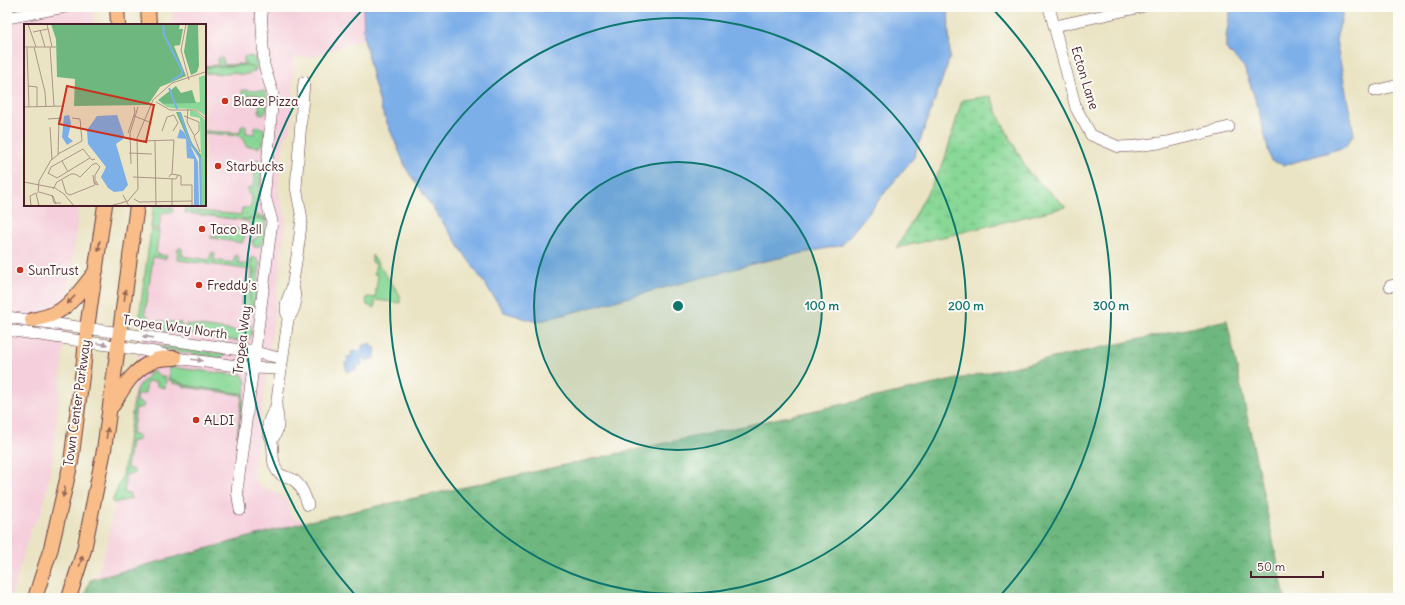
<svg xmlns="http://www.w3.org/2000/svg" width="1405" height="605" viewBox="0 0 1405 605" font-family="Delius,sans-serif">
<defs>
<pattern id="forest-crowns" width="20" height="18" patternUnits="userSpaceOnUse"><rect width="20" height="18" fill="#6eb880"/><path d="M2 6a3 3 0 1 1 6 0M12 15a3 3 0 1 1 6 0" fill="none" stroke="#5c9569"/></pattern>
<pattern id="wetland-marsh" width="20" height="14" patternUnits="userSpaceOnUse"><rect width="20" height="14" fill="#89d897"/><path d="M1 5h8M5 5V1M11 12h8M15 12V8" fill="none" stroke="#78b982"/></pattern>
<pattern id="garden-dots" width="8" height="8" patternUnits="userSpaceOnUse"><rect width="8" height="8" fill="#89d897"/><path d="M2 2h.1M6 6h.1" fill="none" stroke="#78b982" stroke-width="1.8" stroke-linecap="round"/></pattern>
</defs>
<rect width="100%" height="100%" fill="#fdfcf7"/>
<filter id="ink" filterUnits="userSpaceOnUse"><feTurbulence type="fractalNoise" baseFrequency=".025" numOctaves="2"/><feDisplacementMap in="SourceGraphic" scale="8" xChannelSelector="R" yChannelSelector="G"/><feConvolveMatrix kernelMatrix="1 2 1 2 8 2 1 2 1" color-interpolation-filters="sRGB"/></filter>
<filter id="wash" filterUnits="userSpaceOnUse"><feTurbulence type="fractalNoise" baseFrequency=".012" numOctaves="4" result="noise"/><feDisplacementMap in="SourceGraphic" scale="16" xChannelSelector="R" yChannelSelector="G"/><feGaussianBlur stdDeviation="0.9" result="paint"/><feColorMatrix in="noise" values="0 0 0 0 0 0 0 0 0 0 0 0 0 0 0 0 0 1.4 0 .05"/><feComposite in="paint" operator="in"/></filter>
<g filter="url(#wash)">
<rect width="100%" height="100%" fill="#eae4c4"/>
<!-- built -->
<path fill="#f5cfdc" d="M7,7H93L95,25H25V205H79L70,283L53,457L42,512L31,529L11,598H7Z
M172,7H363L364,38L311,57H295L291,131L285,134L278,192L286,219L260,427L253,472L256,483L287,499L291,517L305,522L96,578L107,545L115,500L123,482L143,313L159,205H205V25H172Z"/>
<!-- green -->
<path fill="#89d897" stroke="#6a7c61" d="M248,65L256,70C250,75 240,76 233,72L228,74L205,73V67Z
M154,205H162V207L173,208V212H165L161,215L159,229L151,228Z
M245,219H266L264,241L260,246L254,247L252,240L257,238L258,236L255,233C255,225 249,222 242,220Z
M151,230L159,231L156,254L167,256L165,259L153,257L145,313L153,321V320L181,323V325L183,326L182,333C168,331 152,331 141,321L140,310Z
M372,255L400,295V303L376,300L374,308L367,305L366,298L368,297L375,298L378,275L374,274L376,264L372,262Z
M253,257L257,259L260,264L256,297C254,302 256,307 251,310L250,295L255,268L251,267L252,261L250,260Z
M249,323C254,329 252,339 245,343L243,339L239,341L184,333L186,324L237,331L238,332Z
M169,367L237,375L242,374L246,382L244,394L188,386L169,378Z"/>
<!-- forest -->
<path fill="url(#forest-crowns)" stroke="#5c6c56" d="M1227,320L1285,598H84L90,580L305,522Z"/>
<!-- wetland -->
<path fill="url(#wetland-marsh)" stroke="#6a7c61" d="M991,96L1000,119L1029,173L1066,207L897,248L944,162L962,100Z"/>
<!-- garden -->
<path fill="url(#garden-dots)" stroke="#6a7c61" d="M245,56L255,57L257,62L256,70L248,65L205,67V66L218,65V59L221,57L223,59L224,65L244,64V58Z
M242,90L265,91C268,98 268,109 264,115L259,114L260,95L250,94L248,96H244V94H242Z
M245,125L246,127V133L254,134L255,127L257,126L264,129L265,133L263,144L259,147L246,146L241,136L205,133V131L240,133L241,127Z
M257,159L261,162L262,165L259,192L260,198L257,199L255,216H265L266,219H245L242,220L185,213V205H190V210L241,215L242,208L251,207L252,195L248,194V188H252L253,186Z
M220,225L243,230L246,233L242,243L211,238V236L218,237Z
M180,247L182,249V256L209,260L212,252L215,254L214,260L233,263L235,256L237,255L239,258L238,263L249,265L250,260H252V267L255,268L250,295L251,310L247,311L244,310L241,304L245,282L251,283L252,270L178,260L177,258L178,249Z
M138,343L224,354L225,355L222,358L146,347L137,344Z
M155,371L158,375L166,378L165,388L157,386V382L147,381L145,394H137L136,401L144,404L142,408H136L132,434L138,436L139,438L137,441H131L127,468L134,470V474H126L124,493L130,494L131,499L114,503L112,502L123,475L135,394L137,388L148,376V374Z
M169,378L188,386L244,394L238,435L237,437L242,395L184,387V385L172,383V381L168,380Z"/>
<!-- water -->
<path fill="#7caee8" stroke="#63668a" d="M363,7H948L950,58L914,157L842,245L760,262L537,322L504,312L407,170L382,111L372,75L364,38Z
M1231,7H1341L1342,16L1336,40L1354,134L1345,147L1285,165L1271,161L1258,107L1244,67L1226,49V37Z
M371,343L372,348L375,347L376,353L374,354L375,358L365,361L364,358H361L362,365L357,366V369L347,372L345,363L348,362L347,357L352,356L351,352L362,350V346Z"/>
</g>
<g filter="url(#ink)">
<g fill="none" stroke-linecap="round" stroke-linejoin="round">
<defs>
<path id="minor" d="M1049,7L1076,108L1091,135L1119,147L1136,146L1167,142L1229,127
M7,18L65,7
M1055,26L1141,7
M1375,91L1398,85
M1390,286L1398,284
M7,317L255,352L283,359
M288,319C298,305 296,301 293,285
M7,330L155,352L175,358L253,368L281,369
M276,407C272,414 267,421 268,430C268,434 272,438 272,442C274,451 271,464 278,472C281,477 287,476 292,479C301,484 305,495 308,505
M272,440C280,429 279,419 276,407L288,319C282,298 291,299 293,282C296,263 299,244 301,225L302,219L296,187L304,82
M240,510L237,491L272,221L265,196V190L273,94L264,65L261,7"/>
<path id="major" d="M117,7L118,25
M148,7L149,25
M32,320C41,318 51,316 59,311C73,303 86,283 96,271
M113,405C124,386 134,368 156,360C162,358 169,358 175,358
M35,598L51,548L71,462L84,361L87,328L105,205
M69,598L84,550L104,450L137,205"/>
</defs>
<!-- minor casing -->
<use href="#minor" stroke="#623d42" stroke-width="12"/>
<!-- major casing -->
<use href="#major" stroke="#623d42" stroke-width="16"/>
<!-- minor -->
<use href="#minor" stroke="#fff" stroke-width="11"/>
<!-- major -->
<use href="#major" stroke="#f8bd88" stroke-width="14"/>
</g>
<!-- one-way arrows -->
<defs><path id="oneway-solid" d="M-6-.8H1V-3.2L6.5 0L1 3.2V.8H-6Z"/></defs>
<g fill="#986655">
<use href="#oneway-solid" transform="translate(99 246) rotate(97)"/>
<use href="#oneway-solid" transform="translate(125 295) rotate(-83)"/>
<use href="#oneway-solid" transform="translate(71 300) rotate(133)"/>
<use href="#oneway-solid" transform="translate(107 433) rotate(-83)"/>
<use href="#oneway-solid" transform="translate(64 492) rotate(102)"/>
<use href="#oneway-solid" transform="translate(81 561) rotate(-73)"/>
</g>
<g fill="#ae9aa0">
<use href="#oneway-solid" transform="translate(148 337) rotate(-172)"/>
<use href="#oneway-solid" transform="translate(102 344) rotate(7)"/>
<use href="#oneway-solid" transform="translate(197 360) rotate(7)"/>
</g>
</g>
<!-- distance rings -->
<circle cx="678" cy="306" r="144" fill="#0f766e" fill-opacity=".12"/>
<g fill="none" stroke="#0f766e" stroke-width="2">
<circle cx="678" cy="306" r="144"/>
<circle cx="678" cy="306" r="288"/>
<path d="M356 596A433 433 0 0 1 364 8M992 8A433 433 0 0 1 1000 596"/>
</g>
<!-- markers -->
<g fill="#c8321e" stroke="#fdfcf7" stroke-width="1.5">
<circle cx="225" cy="101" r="4"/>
<circle cx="218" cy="166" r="4"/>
<circle cx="202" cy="229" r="4"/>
<circle cx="20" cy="270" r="4"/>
<circle cx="199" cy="285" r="4"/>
<circle cx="196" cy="420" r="4"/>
</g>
<g text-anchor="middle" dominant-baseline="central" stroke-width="4" stroke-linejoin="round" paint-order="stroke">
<!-- street labels -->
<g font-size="13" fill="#4a1f2b" stroke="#fdfcf7">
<text transform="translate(1085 78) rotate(73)">Ecton Lane</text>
<text transform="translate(175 327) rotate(8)">Tropea Way North</text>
<text transform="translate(242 340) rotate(-83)">Tropea Way</text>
<text transform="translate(77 403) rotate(-82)">Town Center Parkway</text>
</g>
<!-- poi labels -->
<g font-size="13" fill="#4a1f2b" stroke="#fdfcf7" text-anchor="start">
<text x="233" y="101">Blaze Pizza</text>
<text x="226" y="166">Starbucks</text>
<text x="210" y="229">Taco Bell</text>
<text x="28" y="270">SunTrust</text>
<text x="207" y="285">Freddy's</text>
<text x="204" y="420">ALDI</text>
</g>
</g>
<!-- overview -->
<g transform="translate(24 24)">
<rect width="182" height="182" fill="#eae4c4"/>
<path d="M182,51V92L171,85L148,84L143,83L134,77L141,80L176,78L175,53ZM166,86L171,87L181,96L182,182H178L176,94L166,92Z" fill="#89d897"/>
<path d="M27,0H156L155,5H159L156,21L150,22L162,52L136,63L124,81L50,82L51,55L33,53L32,15ZM164,0H174L175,42L173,48L167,51L160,28ZM152,62L157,69L168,66L172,79L140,80L134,76ZM152,88H157L167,118L177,131L178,182L175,132L166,121Z" fill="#6eb880"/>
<path d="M45,91L47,99L44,113L49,117L43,121L38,113L40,92ZM93,91L100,111L99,115L92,120L104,161L99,167L90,168L84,164L77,153L82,143L64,120L63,106L73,92ZM156,105L160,108L174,138L175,182H170V135L163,134L162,115L153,114Z" fill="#7caee8"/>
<path fill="none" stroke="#7caee8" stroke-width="2" d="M139,0L140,11L158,46V50L147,57M145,64L153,85M155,88L167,119L176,134L177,182"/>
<path fill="none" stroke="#aa9587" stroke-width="1" d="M4,0L12,23M23,0L28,23M162,0L157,26L165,56M16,6L21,23M9,8L24,5M0,23H32M10,23L21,68L22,83M26,23L30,82M3,24L5,83M4,62L13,63V83M132,78L146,86H171L182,95M0,83L40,82M164,85L163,98L170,111M110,92L128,99M160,92L175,98V107L170,112L176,128M24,95L38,94M108,97L111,88L110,83M26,103L28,136M138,107L143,93L150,91L154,99L149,107M104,109L108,97M115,117L150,116L148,150M131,117L132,182M105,129L128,130M34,130L58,117L56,95L48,94M38,137L44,148M107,140L106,109L114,83M24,149L33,154L66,134M24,150L27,143L59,125L68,136L71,135M69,151L70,159L74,161L72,157M154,151L157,152V161H168V182M109,153L152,155L154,151L147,150L145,153M148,155V182M0,158L31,164L40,170L50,182M29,165L33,158L47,150H51L56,153L68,141L72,139L76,143L71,151V161L46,171L42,169L38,156M15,168L29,172L32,180M12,169L15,182M14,169L15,157L27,136L34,131L35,95M28,171L30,179H37M99,171L105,182M110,175L115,178L168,177M7,182L6,172L12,169M86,182L104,177L114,165L113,114L129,76L148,59L181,48"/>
<path fill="#c8321e" fill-opacity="0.15" stroke="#c8321e" stroke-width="2" d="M43,62L130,81L122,118L35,100Z"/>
<rect width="182" height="182" fill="none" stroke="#4a1f2b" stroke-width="2"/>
</g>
<circle cx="678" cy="306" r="6" fill="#0f766e" stroke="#fdfcf7" stroke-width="2"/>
<g font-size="12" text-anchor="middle" font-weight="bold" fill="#0f766e" stroke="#fdfcf7" stroke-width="4" stroke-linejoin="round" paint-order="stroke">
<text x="822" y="310">100 m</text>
<text x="966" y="310">200 m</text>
<text x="1111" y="310">300 m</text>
</g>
<!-- margin -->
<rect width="1405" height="605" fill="none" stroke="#fdfcf7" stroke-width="24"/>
<!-- scale -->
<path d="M1251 571v6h72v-6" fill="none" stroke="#4a1f2b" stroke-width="2"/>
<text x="1257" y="571" font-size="12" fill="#4a1f2b" stroke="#fdfcf7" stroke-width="3" paint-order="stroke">50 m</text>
</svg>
